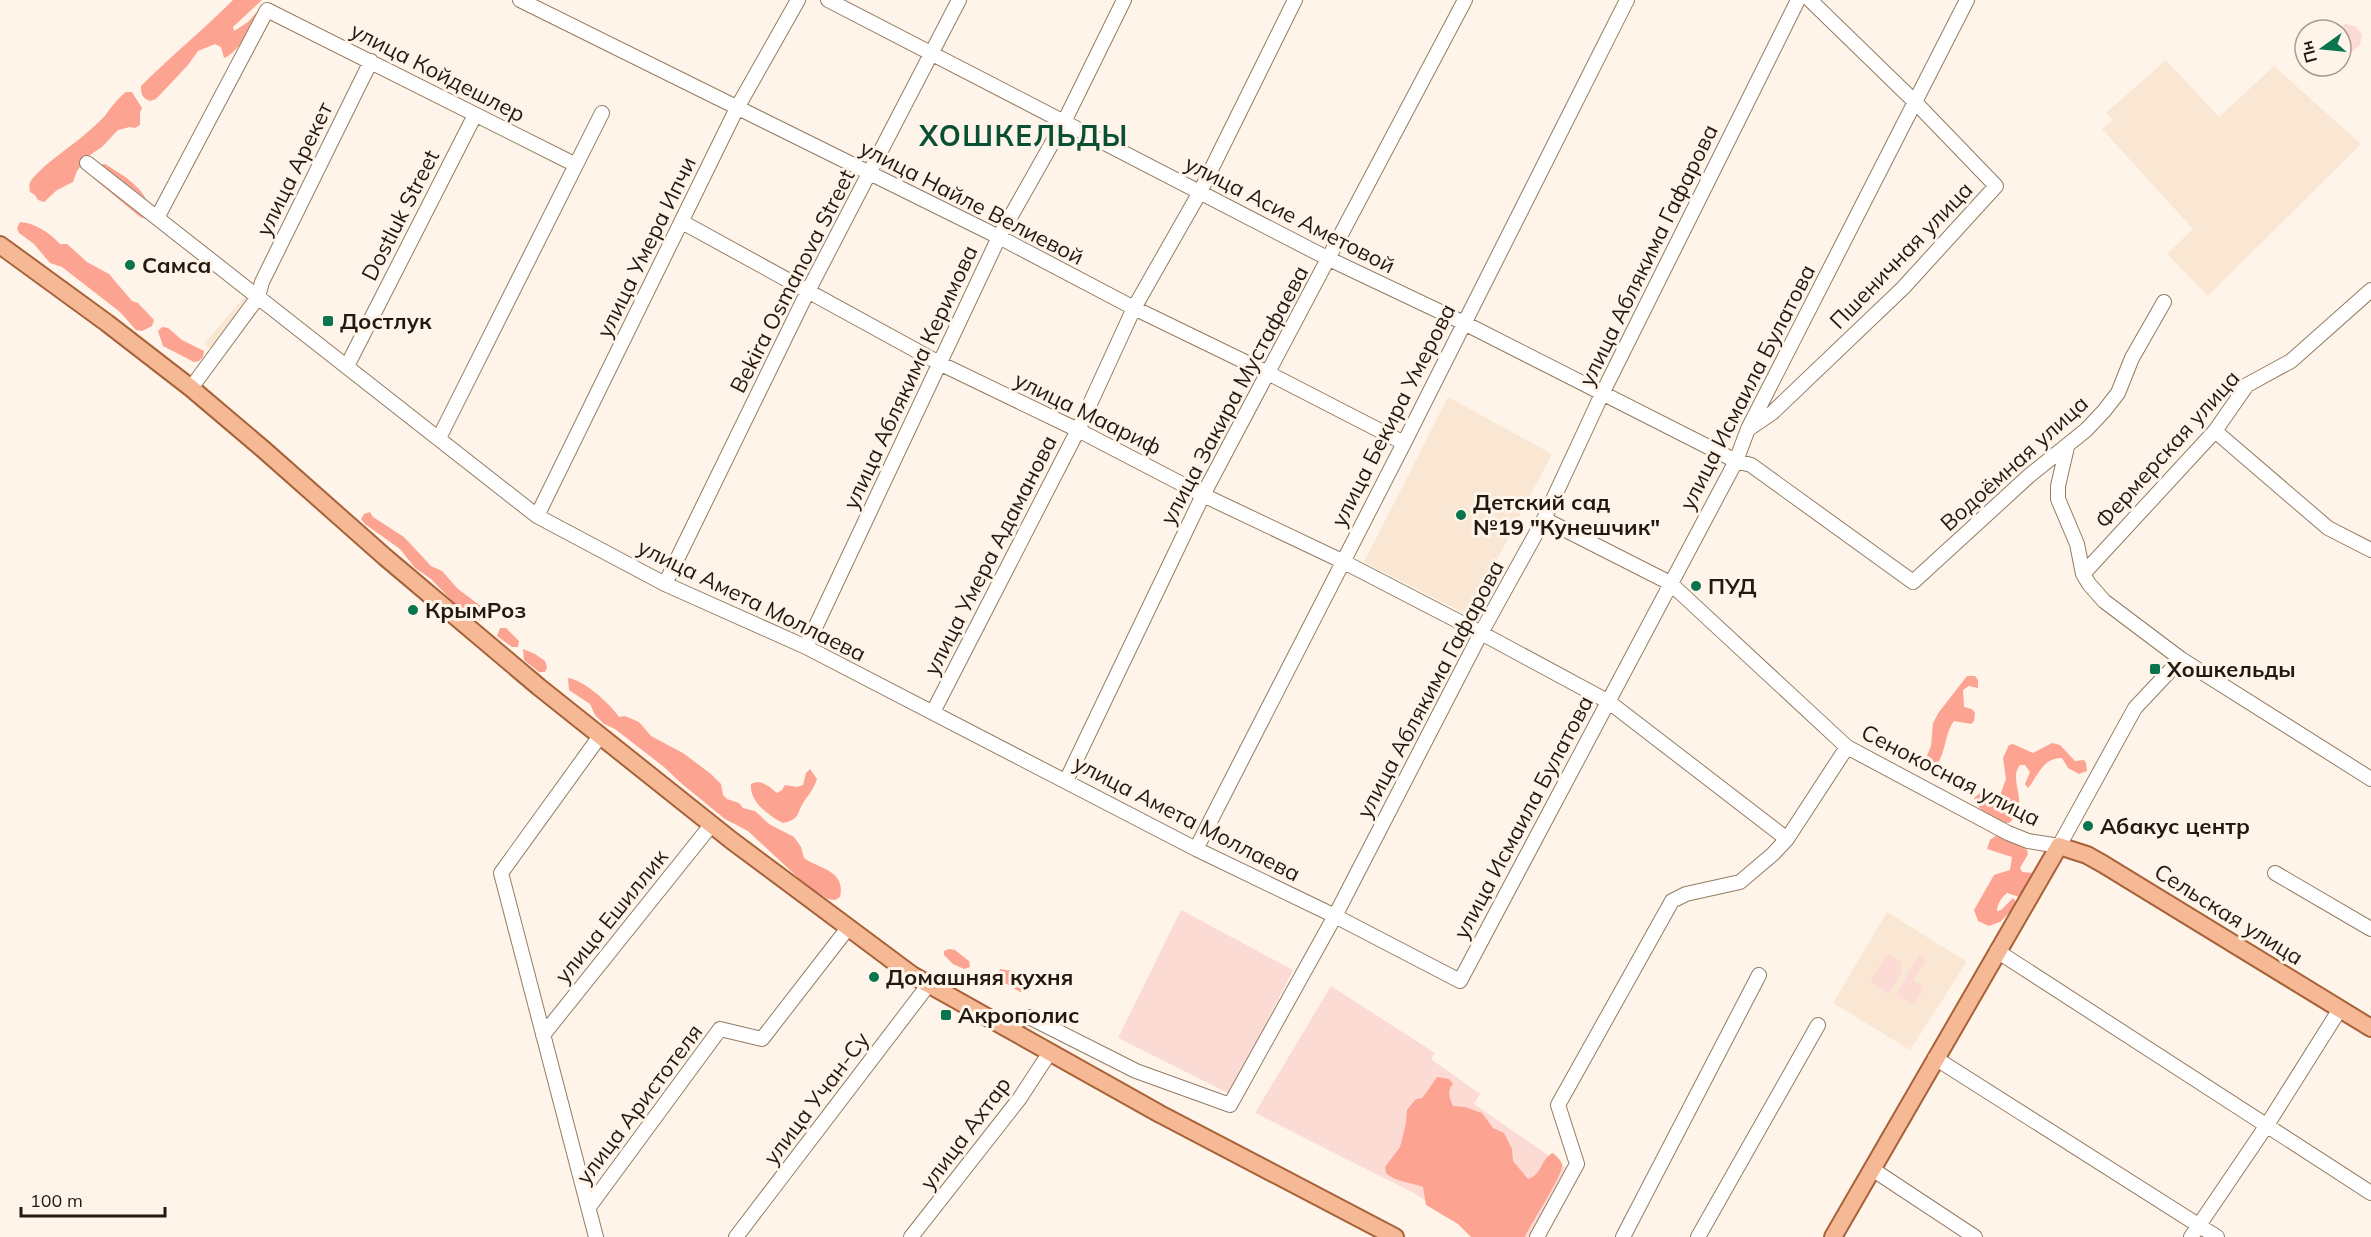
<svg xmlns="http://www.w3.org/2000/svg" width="2371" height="1237" viewBox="0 0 2371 1237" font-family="Mulish,sans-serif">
<rect width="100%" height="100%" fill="#fff4e9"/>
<!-- built -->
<path fill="#fae7d3" d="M2166,60L2219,117L2274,66L2361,144L2208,296L2167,254L2193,229L2102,129L2113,120L2106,113Z
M245,296L248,299L211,349L204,344Z
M1448,397L1552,454L1468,615L1364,562Z
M1887,912L1967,962L1910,1050L1833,1003Z"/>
<!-- green -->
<path fill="#fddbd5" d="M2345,24L2355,26L2362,34L2360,45L2352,52L2341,50V30H2336Z
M1181,910L1293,970L1230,1094L1118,1038Z
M1887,954L1901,962V974L1889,994L1870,982Z
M1919,954L1926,959L1913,980L1924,987L1913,1005L1896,995Z
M1331,986L1435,1053L1431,1059L1480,1094L1474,1104L1568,1169L1529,1237H1480L1414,1193L1255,1113Z"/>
<!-- forest -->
<path fill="#fca392" d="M233,0H262L233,27L234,31L248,22L256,13L260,12C252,27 239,52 224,58L221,47L215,44L198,51L188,65L156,99L150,101C142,98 141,94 141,86C171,56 203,30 233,0Z
M126,92H132L142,108L140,113V125L135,128L130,127L118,130L102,147L87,157L77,171L73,182L57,190L44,202L38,200L35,195L30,192C29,186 29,183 32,179C47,162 66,150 83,136C88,132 105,117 107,113C113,105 118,98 126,92Z
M105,164C127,178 148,189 151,216L146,219L140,217L93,178L99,165Z
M20,222C35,223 50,233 60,244H67L87,262L109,274L132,301L138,303L154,320L152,326L142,331L136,330L120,312L62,267L50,263L34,244L19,233L17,228Z
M162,327L168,328L182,340L204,351L203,357L199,361L194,362L163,346L158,331Z
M370,512L373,517L404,537L431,566L442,571L458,589L482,607L488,617L484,621L479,620L464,608L457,606L431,579L415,568L400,549L365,524L361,519L364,514Z
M500,628H506L519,641L518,647H512L497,636Z
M523,649L535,654L545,661L547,667L545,672H539L524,660Z
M1967,676H1975L1978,680V688L1969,686L1963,690L1964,707L1972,709L1975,713L1974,721L1971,724L1954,721C1943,735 1947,758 1932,769H1928L1926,758L1931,746L1933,723L1939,712Z
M568,678C582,679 611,704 619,717L625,716L639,722L651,736L683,753L711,774L721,784L723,795L727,799L739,803L743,808L755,811L769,824L794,837L801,847L804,858C819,869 846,870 840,897L835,900L828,899L807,886L748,831L725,819L682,784L664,767L615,729L604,724L595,715L590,704L569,690Z
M2052,743L2060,745L2075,761L2084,760L2086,763L2087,771L2079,774L2068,768L2062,758C2042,758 2039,775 2028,788L2025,784L2030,772L2025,765H2020C2007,780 2032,805 2009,823C1995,823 1978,811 1974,798L1980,793L1990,802L1998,801L2006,779L2003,758L2009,745L2013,744L2033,753Z
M810,769L817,779C814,788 810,793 805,800C796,813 801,819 783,823C769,816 749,801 751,784C761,779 769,786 777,793L782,790L785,785L797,787L803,785L806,773Z
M2001,832L2027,850L2028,854L2020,868L2022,872L2035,873L2023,895L2019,897L2007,893C2002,897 1997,904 1997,911L2001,910L2013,898L2018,904L2000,922L1989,926L1978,921L1974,910L1994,875L2010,870L2012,857L1987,849L1990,840Z
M949,949L955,950L969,961L970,967L964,969L953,964L944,955V951Z
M1000,969L1012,971L1025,983L1026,989L1020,992L1005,983L998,975Z
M1437,1077L1449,1079L1453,1084C1447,1091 1449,1098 1453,1106L1465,1107L1482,1113L1493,1128L1504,1133L1512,1149L1513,1161L1528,1179C1542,1175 1541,1158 1553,1153C1556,1156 1561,1160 1562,1164C1565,1173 1530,1224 1525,1237H1471L1458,1224L1426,1205L1423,1187C1410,1182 1395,1182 1386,1173L1385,1167L1400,1147L1406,1123L1407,1110L1416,1099L1422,1098L1426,1093Z"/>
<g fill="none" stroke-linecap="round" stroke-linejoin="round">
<defs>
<path id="minor" d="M520,0L999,237L1134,308L1268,373L1404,443
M828,0L1329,259L1464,323L1736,461L1751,465L1913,582L2030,475L2086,430L2104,411L2118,393L2132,358L2164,302
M87,163L537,516L665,584L806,647L1196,849L1335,916L1460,981L1736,461L1748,429L1967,0
M157,218L267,10L576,165
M682,222L939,363L1078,430L1203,495L1342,561L1481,633L1609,702L1787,839
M347,366L475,115
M191,388L258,297L262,282L371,61
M1750,428L1772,413L1903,288L1996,186L1915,102L1810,0
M2215,431L2328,528L2371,550
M439,438L602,113
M2067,447L2058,486V499L2077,544L2083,574L2089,584L2104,601L2181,659L2371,779
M537,516L737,108L798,0
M1544,519L1670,583L1847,747L2008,833L2028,841L2059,846L2135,708L2181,659
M2083,574L2215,431L2247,385L2291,361L2371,290
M665,584L807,293L959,0
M806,647L999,237L1064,122L1124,0
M933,712L1078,430L1134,308L1200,192L1295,0
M1066,781L1203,495L1465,0
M1196,849L1404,443L1627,0
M2275,873L2371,929
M1997,951L2371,1193
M1002,1025L1029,1017L1136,1071L1230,1105L1335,916L1481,633L1544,519L1602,394L1798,0
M543,1035L712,824
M1935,1058L2217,1237
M1872,1169L1975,1237
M589,1207L720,1029L762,1039L848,928
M596,1237L501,873L600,736
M736,1237L929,984
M911,1237L1020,1098L1050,1052
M1537,1237L1577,1164L1558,1105L1672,901L1686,894L1740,882L1773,854L1787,839L1847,747
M1623,1237L1759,975
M1698,1237L1818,1025
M2191,1237L2267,1125L2340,1009"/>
<path id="major" d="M0,245L107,323L191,388L263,449L385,557L539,687L731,840L912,975L1160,1114L1395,1237
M1833,1237L2059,846L2087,855L2103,864L2371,1028"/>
</defs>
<!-- minor casing -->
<use href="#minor" stroke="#937c63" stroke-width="16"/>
<!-- major casing -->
<use href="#major" stroke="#a76239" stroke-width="20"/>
<!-- minor -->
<use href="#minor" stroke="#fff" stroke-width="14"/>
<!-- major -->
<use href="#major" stroke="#f5b995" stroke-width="16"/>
</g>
<!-- markers -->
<g fill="#08754e" stroke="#fff4e9" stroke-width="2">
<circle cx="130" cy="265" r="6"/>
<rect x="322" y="315" width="12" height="12" rx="3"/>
<circle cx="1461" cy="515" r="6"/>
<circle cx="1696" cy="586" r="6"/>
<circle cx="413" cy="610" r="6"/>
<rect x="2149" y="663" width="12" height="12" rx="3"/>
<circle cx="2088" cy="826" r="6"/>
<circle cx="874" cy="977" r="6"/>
<rect x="940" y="1009" width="12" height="12" rx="3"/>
</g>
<g text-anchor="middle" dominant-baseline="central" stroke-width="6" stroke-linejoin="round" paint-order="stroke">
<!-- street labels -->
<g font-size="22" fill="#231910" stroke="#fff4e9">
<text transform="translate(438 72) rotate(27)">улица Койдешлер</text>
<text transform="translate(294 169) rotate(-64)">улица Арекет</text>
<text transform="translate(972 202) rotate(27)">улица Найле Велиевой</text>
<text transform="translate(1290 214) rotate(27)">улица Асие Аметовой</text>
<text transform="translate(400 215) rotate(-63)">Dostluk Street</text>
<text transform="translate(646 247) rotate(-64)">улица Умера Ипчи</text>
<text transform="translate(1648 255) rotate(-64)">улица Аблякима Гафарова</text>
<text transform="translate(1901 255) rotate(-46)">Пшеничная улица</text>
<text transform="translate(792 281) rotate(-63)">Bekira Osmanova Street</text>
<text transform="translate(910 377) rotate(-65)">улица Аблякима Керимова</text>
<text transform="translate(1747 387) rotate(-63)">улица Исмаила Булатова</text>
<text transform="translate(1234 395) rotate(-62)">улица Закира Мустафаева</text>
<text transform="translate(1088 413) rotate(26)">улица Маариф</text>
<text transform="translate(1393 415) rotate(-63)">улица Бекира Умерова</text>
<text transform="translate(2167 449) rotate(-48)">Фермерская улица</text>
<text transform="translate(2014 463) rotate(-42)">Водоёмная улица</text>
<text transform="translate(990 555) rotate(-63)">улица Умера Адаманова</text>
<text transform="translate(752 600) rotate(26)">улица Амета Моллаева</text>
<text transform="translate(1430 689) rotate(-62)">улица Аблякима Гафарова</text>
<text transform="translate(1951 775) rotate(27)">Сенокосная улица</text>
<text transform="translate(1523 817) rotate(-62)">улица Исмаила Булатова</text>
<text transform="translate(1187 818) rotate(27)">улица Амета Моллаева</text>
<text transform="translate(2229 914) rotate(32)">Сельская улица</text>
<text transform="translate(611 916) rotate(-51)">улица Ешиллик</text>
<text transform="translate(816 1098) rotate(-53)">улица Учан-Су</text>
<text transform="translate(639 1104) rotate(-53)">улица Аристотеля</text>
<text transform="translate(965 1133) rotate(-53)">улица Ахтар</text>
</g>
<!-- poi labels -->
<g font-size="22" font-weight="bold" fill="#231910" stroke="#fff4e9" text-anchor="start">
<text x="142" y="265">Самса</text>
<text x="340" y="321">Достлук</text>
<text x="1473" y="502">Детский сад<tspan x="1473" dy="25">№19 "Кунешчик"</tspan></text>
<text x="1708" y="586">ПУД</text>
<text x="425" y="610">КрымРоз</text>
<text x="2167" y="669">Хошкельды</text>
<text x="2100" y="826">Абакус центр</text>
<text x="886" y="977">Домашняя кухня</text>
<text x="958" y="1015">Акрополис</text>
</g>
<!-- district labels -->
<g font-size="28" font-weight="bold" letter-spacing="1.5" fill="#084f34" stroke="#fff4e9">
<text x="1024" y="135">ХОШКЕЛЬДЫ</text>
</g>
</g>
<!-- north arrow -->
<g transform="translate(2323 48) rotate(255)"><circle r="28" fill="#fff4e9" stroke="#a79c92" stroke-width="1.5"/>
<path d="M0-4.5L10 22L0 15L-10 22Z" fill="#08754e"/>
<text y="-9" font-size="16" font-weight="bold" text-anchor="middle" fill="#231910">Пн</text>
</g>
<!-- scale -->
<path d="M21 1207v9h144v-9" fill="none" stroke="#231910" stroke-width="3"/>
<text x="30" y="1207" font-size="18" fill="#231910" stroke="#fff4e9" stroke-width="4.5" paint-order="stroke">100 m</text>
</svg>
